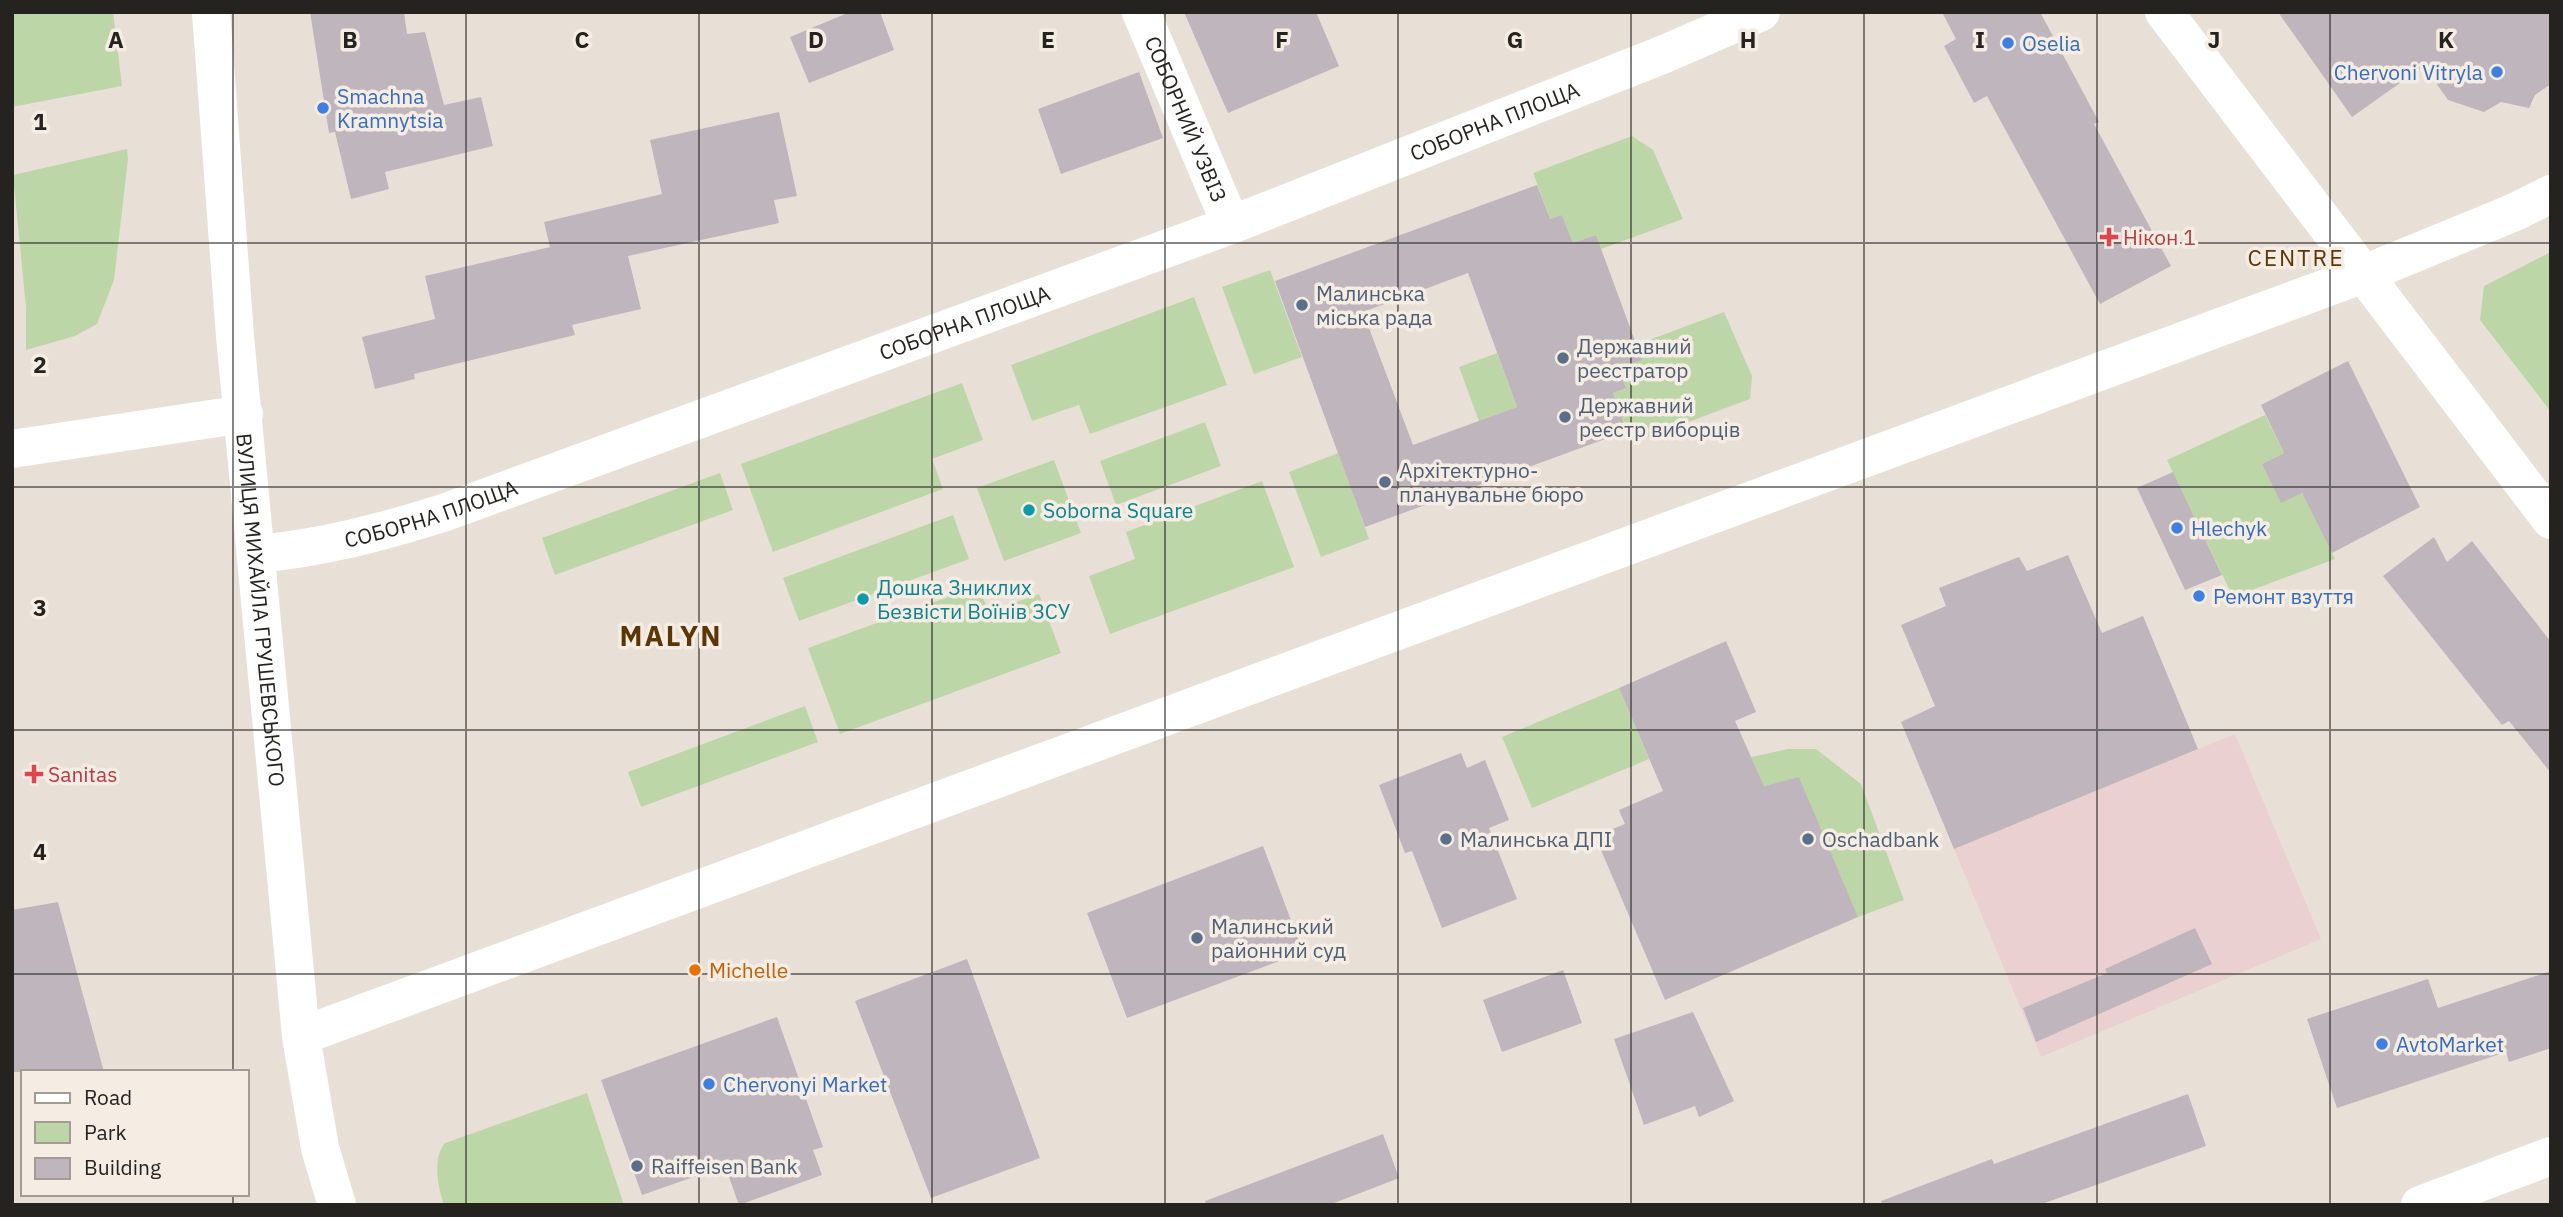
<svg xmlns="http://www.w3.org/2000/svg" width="2563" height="1217" viewBox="0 0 2563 1217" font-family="'IBM Plex Sans',sans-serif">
<rect width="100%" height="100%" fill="#e8e0d7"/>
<!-- industrial -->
<path fill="#ebd0d1" d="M2235,734L2321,939L2041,1057L1954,849Z"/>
<!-- green -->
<path fill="#bdd6a7" d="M12,12H113L122,86L12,107Z
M1632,136L1653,150L1683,219L1601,249L1596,235L1573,243L1562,215L1550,219L1533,173Z
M127,149L128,159L114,280L97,324L75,336L26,350V307L13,175Z
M2551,252V412L2480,320L2484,286Z
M1270,270L1302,357L1254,374L1222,287Z
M1194,297L1227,385L1090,434L1079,405L1032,421L1011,365Z
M1724,312L1752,376L1750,399L1632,443L1613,393L1626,388L1619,369L1641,360L1636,345Z
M1497,353L1517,407L1479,421L1459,367Z
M962,383L983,440L932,459L943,489L773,552L741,464Z
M2265,415L2284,453L2262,464L2302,493L2335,559L2233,597L2167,460Z
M1205,422L1221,466L1116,505L1100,461Z
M1338,453L1369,539L1321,557L1289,472Z
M1054,460L1081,533L1004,561L977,488Z
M720,473L733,510L555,575L542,538Z
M1262,481L1294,567L1110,634L1089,576L1135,559L1126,532Z
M953,515L969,559L799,621L783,578Z
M978,586L989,612L1039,594L1061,653L840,734L808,648Z
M1619,688L1649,759L1532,808L1502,737Z
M805,706L818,742L641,807L628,772Z
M1788,749H1816L1861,784L1904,900L1858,917L1799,778L1764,786L1751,757Z
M587,1093L624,1205H444C438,1187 432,1158 445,1143Z"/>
<!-- building -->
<path fill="#beb5bd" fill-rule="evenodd" d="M310,12H404L407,34L425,32L444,105L481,97L493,146L385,172L389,189L351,199L335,132L329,133Z
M850,12H880L894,50L809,83L790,37Z
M1184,12H1316L1339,66L1228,113Z
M1942,12H2040L2099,122L2094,124L2171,266L2100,304L1987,96L1974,103L1944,46L1956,39Z
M2278,12H2551V84L2535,95L2529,108L2501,102L2484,112L2448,100L2424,66L2352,117Z
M1139,72L1163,138L1061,174L1038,109Z
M779,112L797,196L774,200L779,223L628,256L641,309L572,325L575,335L414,374L415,379L375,389L362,337L435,319L425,276L550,247L544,222L662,194L650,140Z
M1537,185L1550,219L1562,215L1573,243L1596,235L1642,360L1619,369L1626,388L1613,393L1627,431L1365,527L1275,281ZM1468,273L1517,407L1413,445L1363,312Z
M2348,361L2420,507L2332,553L2302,493L2281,503L2262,464L2284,453L2261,405Z
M2173,472L2222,575L2185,590L2137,488Z
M2434,537L2447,562L2472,541L2551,642V773L2509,721L2502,725L2383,576Z
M2068,555L2102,633L2143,616L2198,749L1954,849L1901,722L1935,706L1901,625L1946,606L1939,588L2019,557L2027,571Z
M1726,641L1756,712L1735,721L1764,786L1799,777L1858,917L1665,1000L1595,836L1625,824L1619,810L1663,791L1619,688Z
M1461,753L1467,768L1485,760L1509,820L1489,828L1517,899L1442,928L1412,851L1405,853L1379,785Z
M1263,846L1303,952L1127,1018L1087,913Z
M58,902L74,962L104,1072H12V910Z
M2195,928L2212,964L2036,1042L2023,1008L2107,973L2105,969Z
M967,959L1040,1158L931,1198L855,1001Z
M1563,970L1582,1023L1502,1052L1483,1000Z
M2551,971V1048L2509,1062L2506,1052L2337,1108L2307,1019L2428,979L2438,1008Z
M1693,1012L1734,1101L1699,1117L1695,1106L1644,1125L1614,1039Z
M777,1017L823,1147L813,1150L822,1175L739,1205L725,1166L642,1195L601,1080Z
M2188,1094L2206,1146L2039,1205H1882L1881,1201L1992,1159L1994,1164Z
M1383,1134L1399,1178L1329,1205H1206L1205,1201Z"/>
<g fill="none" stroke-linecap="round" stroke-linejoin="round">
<!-- minor -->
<g stroke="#fff" stroke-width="38">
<path id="s1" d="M1141,12L1231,225"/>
<path d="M2420,1205L2551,1156"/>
</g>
<!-- tertiary -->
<g stroke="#fff" stroke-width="38">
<path id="s2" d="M211,12L235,336L301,1036L320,1148L337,1205"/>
<path d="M12,449L244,414"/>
<path id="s3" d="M256,554C323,548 383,532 446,512L1231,225L1662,55L1761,12"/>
<path d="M301,1036L2364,274L2515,212L2551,194"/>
</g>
<!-- secondary -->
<path stroke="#fff" stroke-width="38" d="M2164,12L2551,520"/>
</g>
<!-- grid -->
<path fill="none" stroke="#25231f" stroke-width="2" stroke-opacity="0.55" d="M233,12V1072M466,12V1205M699,12V1205M932,12V1205M1165,12V1205M1398,12V1205M1631,12V1205M1864,12V1205M2097,12V1205M2330,12V1205M12,243H2551M12,487H2551M12,730H2551M12,974H2551M233,1194V1205"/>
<!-- markers -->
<g fill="#3f7fe0" stroke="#f5ede4" stroke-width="2.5">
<circle cx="2008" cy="43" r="7"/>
<circle cx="2497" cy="72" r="7"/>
<circle cx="323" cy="108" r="7"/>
<circle cx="2177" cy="528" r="7"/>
<circle cx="2199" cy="596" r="7"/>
<circle cx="2382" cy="1044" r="7"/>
<circle cx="709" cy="1084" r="7"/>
</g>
<g fill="#e0444e" stroke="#f5ede4" stroke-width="2.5">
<path d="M2105.5 226.5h7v7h7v7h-7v7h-7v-7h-7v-7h7z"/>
<path d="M30.5 763.5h7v7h7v7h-7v7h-7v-7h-7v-7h7z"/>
</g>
<g fill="#5c6f8a" stroke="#f5ede4" stroke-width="2.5">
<circle cx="1302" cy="305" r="7"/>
<circle cx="1563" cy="358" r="7"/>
<circle cx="1565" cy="417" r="7"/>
<circle cx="1385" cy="482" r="7"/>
<circle cx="1446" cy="839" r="7"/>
<circle cx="1808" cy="839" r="7"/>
<circle cx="1197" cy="938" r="7"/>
<circle cx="637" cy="1166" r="7"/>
</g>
<g fill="#0f9aa8" stroke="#f5ede4" stroke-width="2.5">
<circle cx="1029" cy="510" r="7"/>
<circle cx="863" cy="599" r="7"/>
</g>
<circle fill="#e8710a" stroke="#f5ede4" stroke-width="2.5" cx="695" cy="970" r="7"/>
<g text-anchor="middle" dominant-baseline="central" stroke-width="7" stroke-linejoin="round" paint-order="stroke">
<!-- shop labels -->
<g font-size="21" fill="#366cbe" stroke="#f5ede4" text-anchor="start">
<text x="2022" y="43">Oselia</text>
<text x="2483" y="72" text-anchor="end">Chervoni Vitryla</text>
<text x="337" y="96">Smachna<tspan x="337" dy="24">Kramnytsia</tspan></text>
<text x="2191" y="528">Hlechyk</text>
<text x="2213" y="596">Ремонт взуття</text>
<text x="2396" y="1044">AvtoMarket</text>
<text x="723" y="1084">Chervonyi Market</text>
</g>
<!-- street labels -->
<g font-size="21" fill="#25231f" stroke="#f5ede4">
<text stroke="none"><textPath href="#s1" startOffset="116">СОБОРНИЙ УЗВІЗ</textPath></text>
<text stroke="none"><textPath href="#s3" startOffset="1314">СОБОРНА ПЛОЩА</textPath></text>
<text stroke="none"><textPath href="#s3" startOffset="747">СОБОРНА ПЛОЩА</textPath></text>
<text stroke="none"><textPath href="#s3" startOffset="180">СОБОРНА ПЛОЩА</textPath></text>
<text stroke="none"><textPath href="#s2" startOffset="600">ВУЛИЦЯ МИХАЙЛА ГРУШЕВСЬКОГО</textPath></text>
</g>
<!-- health labels -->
<g font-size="21" fill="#be3a42" stroke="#f5ede4" text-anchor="start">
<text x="2123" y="237">Нікон 1</text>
<text x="48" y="774">Sanitas</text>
</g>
<!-- service labels -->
<g font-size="21" fill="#4e5e75" stroke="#f5ede4" text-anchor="start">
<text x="1316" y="293">Малинська<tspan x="1316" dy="24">міська рада</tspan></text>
<text x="1577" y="346">Державний<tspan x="1577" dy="24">реєстратор</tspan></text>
<text x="1579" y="405">Державний<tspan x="1579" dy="24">реєстр виборців</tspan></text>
<text x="1399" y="470">Архітектурно-<tspan x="1399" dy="24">планувальне бюро</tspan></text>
<text x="1460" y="839">Малинська ДПІ</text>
<text x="1822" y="839">Oschadbank</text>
<text x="1211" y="926">Малинський<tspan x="1211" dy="24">районний суд</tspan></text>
<text x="651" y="1166">Raiffeisen Bank</text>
</g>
<!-- culture labels -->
<g font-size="21" fill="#0d838f" stroke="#f5ede4" text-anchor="start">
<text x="1043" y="510">Soborna Square</text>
<text x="877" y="587">Дошка Зниклих<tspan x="877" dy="24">Безвісти Воїнів ЗСУ</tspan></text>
</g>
<!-- food labels -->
<g font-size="21" fill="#c56008" stroke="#f5ede4" text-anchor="start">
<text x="709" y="970">Michelle</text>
</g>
<!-- neighbourhood labels -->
<g font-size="23" letter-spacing="2" fill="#5d3605" stroke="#f5ede4">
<text x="2296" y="257">CENTRE</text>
</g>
<!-- district labels -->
<g font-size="28" font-weight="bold" letter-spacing="2" fill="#5d3605" stroke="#f5ede4">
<text x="671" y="635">MALYN</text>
</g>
</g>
<g font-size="23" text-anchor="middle" font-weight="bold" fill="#25231f" stroke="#f5ede4" stroke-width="7" stroke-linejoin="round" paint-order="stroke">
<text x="116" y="48">A</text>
<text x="350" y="48">B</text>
<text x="582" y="48">C</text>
<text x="816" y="48">D</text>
<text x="1048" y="48">E</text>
<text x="1282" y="48">F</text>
<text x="1515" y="48">G</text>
<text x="1748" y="48">H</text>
<text x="1980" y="48">I</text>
<text x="2214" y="48">J</text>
<text x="2446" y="48">K</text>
<text x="40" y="130">1</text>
<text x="40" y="373">2</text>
<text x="40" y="616">3</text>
<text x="40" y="860">4</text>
</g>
<!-- border -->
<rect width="2563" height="1217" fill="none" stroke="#25231f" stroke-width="28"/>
<!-- legend -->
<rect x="21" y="1070" width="228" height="126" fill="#f5ede4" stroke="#a29c95" stroke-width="2"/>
<rect x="35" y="1093" width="35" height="10" fill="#ffffff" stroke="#a29c95" stroke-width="2"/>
<text x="84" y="1105" font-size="21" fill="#25231f">Road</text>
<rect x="35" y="1122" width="35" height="21" fill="#bdd6a7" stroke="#a29c95" stroke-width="2"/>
<text x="84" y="1140" font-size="21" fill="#25231f">Park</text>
<rect x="35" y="1158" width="35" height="21" fill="#beb5bd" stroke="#a29c95" stroke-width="2"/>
<text x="84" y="1175" font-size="21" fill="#25231f">Building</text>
</svg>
